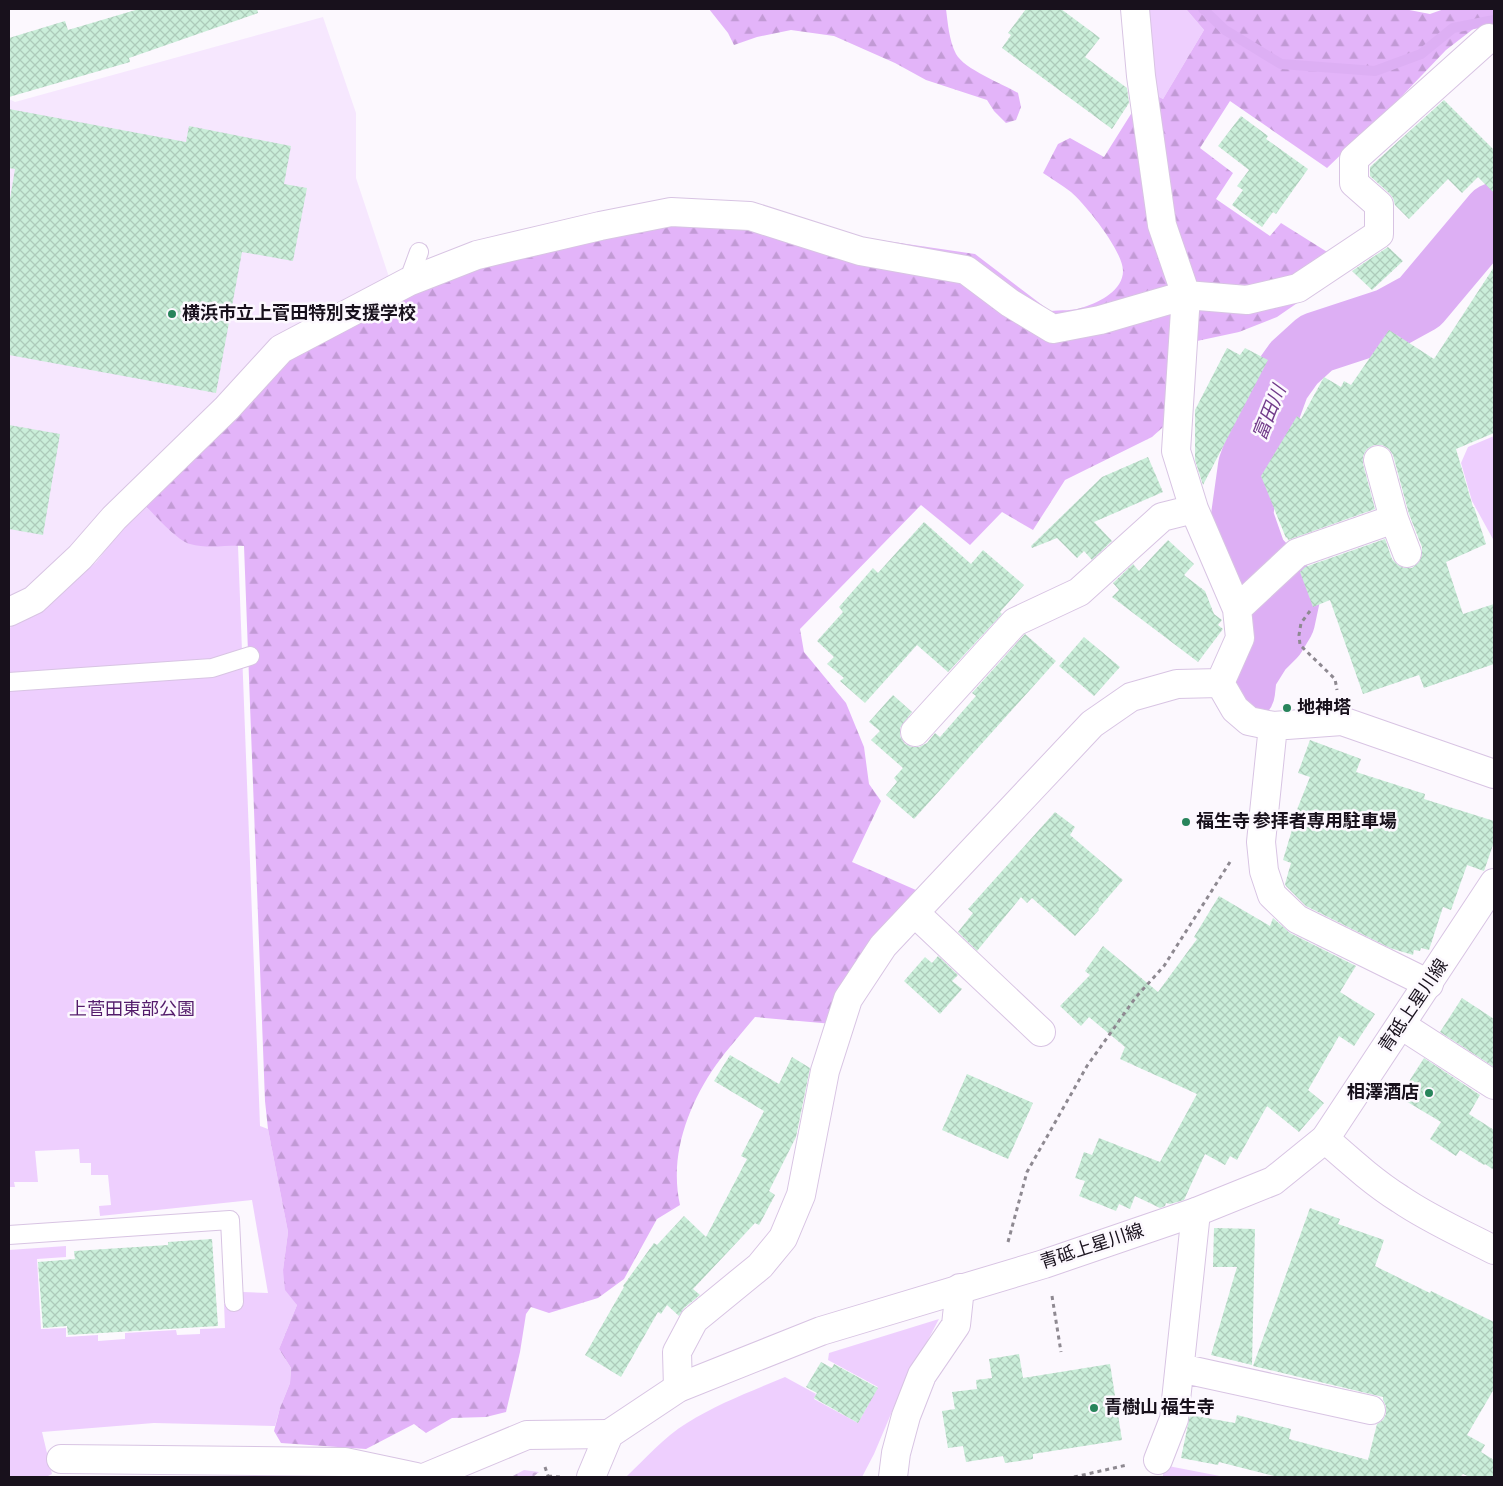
<svg xmlns="http://www.w3.org/2000/svg" width="1503" height="1486" viewBox="0 0 1503 1486" font-family="'Alegreya Sans','Noto Sans JP',sans-serif">
<defs>
<pattern id="forest-firs" width="22" height="20" patternUnits="userSpaceOnUse" patternTransform="scale(1.25)"><rect width="22" height="20" fill="#e3b4f9"/><path d="M5 1l3.5 6h-7zM16 11l3.5 6h-7z" fill="#c29ad5"/></pattern>
<pattern id="cemetery-stones" width="16" height="16" patternUnits="userSpaceOnUse" patternTransform="scale(1.25)"><rect width="16" height="16" fill="#eecffe"/><path d="M2 7V4a2 2 0 0 1 4 0v3zM10 15v-3a2 2 0 0 1 4 0v3z" fill="#cbb1d9"/></pattern>
<pattern id="building-cross-hatch" width="8" height="8" patternUnits="userSpaceOnUse" patternTransform="scale(1.25)"><rect width="8" height="8" fill="#caeed9"/><path d="M0 0l8 8M0 8l8-8" fill="none" stroke="#adcbba"/></pattern>
</defs>
<rect width="100%" height="100%" fill="#fcf8fe"/>
<!-- built -->
<path fill="#f6e7fe" d="M323,17L356,113V178L391,283L58,564L18,595L9,599V99L15,102Z"/>
<!-- green -->
<path fill="#eecffe" d="M1145,9H1186L1204,30L1163,99L1146,90Z
M233,414L260,1126L268,1129L288,1232L283,1270L297,1305L279,1349L291,1368L290,1383L280,1408L275,1426L154,1423L42,1432L52,1474L46,1477H9V1250L66,1246V1257L37,1259L41,1329L66,1328V1337L98,1335V1341L125,1339V1333L176,1330L177,1335L200,1334V1329L225,1328L224,1304H243V1292L268,1293L252,1200L100,1216L99,1206L111,1205L108,1175H91V1163H80L79,1149L35,1151L38,1182H14L15,1187H9V628L29,618L96,562L143,503Z
M1494,436V541L1472,501L1461,463L1468,447Z
M939,1319L899,1395L874,1454L862,1477H626C645,1459 664,1437 687,1423C717,1404 752,1391 785,1377L816,1394L814,1399L858,1423L878,1387L828,1360L829,1353Z
M1163,1465L1225,1477H1163Z"/>
<!-- forest -->
<path fill="url(#forest-firs)" d="M709,9H946C948,24 949,40 956,54C964,69 1003,84 1018,93L1021,107L1016,120L1006,123L994,111L987,100L926,80L895,63L834,36L791,30L757,37L734,45L728,33Z
M1186,9H1404L1430,14L1444,9H1494V22L1481,23L1446,50L1401,97L1327,168L1230,101L1200,148L1233,173L1216,199L1270,236L1281,223L1332,255L1335,277L1277,317L1239,332L1197,341L1193,400L1152,437L1065,480L1033,530L1002,512L970,545L921,505L800,629L804,652L846,703L864,747L869,784L881,801L852,862L925,894L833,1024L755,1017C742,1033 728,1048 716,1065C688,1105 669,1156 680,1205L657,1219L624,1279L598,1298L549,1313L531,1307L526,1314L520,1352L506,1412L486,1417L452,1418L426,1433L414,1424L366,1449L281,1443L274,1431L280,1408L290,1383L291,1368L279,1349L297,1305L285,1290L283,1270L288,1232L268,1129L265,1101L244,546C226,545 207,549 190,544C176,540 154,514 143,503L285,353L477,262L672,218L859,237L975,254L1050,311C1060,310 1074,311 1084,307C1100,302 1123,290 1123,271C1123,251 1086,205 1071,192C1062,185 1052,179 1043,173L1058,144L1070,138L1104,157L1146,90L1163,99L1204,30Z"/>
<!-- cemetery -->
<path fill="url(#cemetery-stones)" d="M524,1470L539,1472L533,1477H511Z"/>
<g fill="none" stroke-linecap="round" stroke-linejoin="round">
<!-- stream -->
<path stroke="#ddaff4" stroke-width="10" d="M1203,9L1225,30L1281,64L1375,71L1421,54L1453,28L1494,20"/>
<!-- river -->
<path stroke="#ddaff4" stroke-width="62" d="M1244,692L1246,674L1261,650L1275,636L1284,621L1290,593L1256,556L1242,516L1249,466L1279,384L1294,363L1316,343L1389,319L1420,302L1494,214"/>
</g>
<!-- building -->
<path fill="url(#building-cross-hatch)" d="M139,9H257L258,13L129,58L130,62L9,97V38L65,21L68,30Z
M1026,9H1061L1100,38L1085,57L1127,88L1129,103L1112,129L1002,48L1011,35L1008,33Z
M1444,100L1494,150V193L1478,177L1462,193L1448,179L1409,219L1395,205L1393,198L1389,193L1370,176V167Z
M9,109L186,142L189,126L291,146L284,184L307,188L293,261L242,252L216,393L9,355V205L15,169L9,168Z
M1241,116L1268,136L1266,139L1308,169L1276,214L1273,212L1262,227L1232,205L1243,190L1237,186L1249,170L1218,146Z
M1388,247L1403,261L1372,290L1352,271Z
M1494,267V433L1456,449L1473,507H1474L1486,544L1446,562L1463,614L1494,604V664L1424,688L1419,675L1363,694L1330,600L1313,607L1300,572L1305,567L1385,539L1392,559L1398,565L1404,568H1412L1419,562L1422,555V547L1409,514L1393,455L1389,449L1382,445H1374L1367,449L1363,456V464L1375,509L1288,540L1287,537L1286,538L1261,476L1297,416L1301,419L1324,377L1341,387L1344,381L1351,385L1389,330L1434,359Z
M1227,348L1240,355L1245,348L1268,360L1203,485L1195,460V410Z
M9,425L60,434L43,535L9,529Z
M1148,457L1163,492L1094,522L1112,541L1092,560L1084,551L1077,558L1057,538L1032,548L1031,546L1102,477Z
M924,522L971,564L983,550L1024,585L1000,612L1002,614L948,672L917,645L865,703L840,681L844,678L827,664L834,657L817,641L843,612L839,607L873,568L878,573Z
M1168,540L1194,564L1184,575L1205,591L1214,614L1222,620L1218,625L1223,629L1198,662L1112,597L1119,590L1113,583L1133,564L1139,571Z
M1025,634L1056,661L914,819L886,795L897,782L894,778L903,768L871,740L880,731L869,722L893,695L912,712L900,728V736L905,744L912,747H919L927,743L935,733L940,737L976,696L972,693Z
M1084,637L1120,667L1094,696L1059,666Z
M1310,740L1361,759L1356,772L1425,794L1424,799L1494,821V842L1484,871L1467,865L1451,910L1443,907L1429,950L1421,948L1420,951L1414,950L1413,955L1390,948L1306,906L1286,886L1285,884L1291,863L1283,860L1294,823L1292,822L1310,777L1298,773Z
M1055,812L1075,827L1070,835L1123,880L1098,909L1099,910L1075,936L1032,898L1027,903L1021,897L977,951L958,932L973,913L968,909Z
M1219,896L1270,926L1273,918L1290,933L1356,966L1340,992L1375,1014L1354,1046L1339,1036L1308,1090L1324,1103L1299,1132L1267,1106L1237,1160L1230,1156L1225,1165L1205,1154L1184,1200L1170,1204L1166,1203L1165,1206L1160,1208L1135,1196L1130,1209L1119,1204L1116,1211L1079,1196L1085,1181L1075,1178L1084,1152L1092,1155L1099,1138L1160,1162L1197,1094L1120,1059L1125,1047L1089,1017L1081,1026L1060,1006L1090,975L1085,971L1103,946L1158,992L1197,939L1194,937Z
M938,956L958,975L952,981L962,989L940,1014L904,981L925,957L932,963Z
M1462,998L1494,1019V1067L1440,1032Z
M730,1055L779,1084L792,1057L810,1068L796,1137L769,1191L775,1195L759,1225L755,1223L693,1289L700,1295L684,1308L679,1316L667,1305L661,1314L658,1312L621,1377L585,1355L624,1287L623,1286L654,1243L657,1245L684,1216L706,1237L747,1159L741,1156L764,1111L714,1081Z
M1424,1058L1480,1095L1469,1114L1494,1130V1170L1485,1164L1484,1165L1460,1150L1456,1156L1430,1139L1441,1122L1399,1097Z
M967,1074L1033,1103L1008,1159L942,1130Z
M1310,1208L1340,1219L1338,1224L1384,1240L1375,1266L1430,1293L1431,1291L1494,1322V1389L1467,1435L1485,1445L1481,1452L1494,1460V1477H1470L1463,1474L1460,1477H1278L1219,1462L1218,1465L1181,1458L1190,1415L1235,1423L1237,1415L1291,1429L1289,1439L1368,1460L1377,1424L1383,1420L1386,1414V1406L1383,1400V1397L1253,1366Z
M1214,1228L1255,1229L1252,1365L1211,1355L1237,1267H1213Z
M212,1239L218,1326L68,1335L67,1326L43,1328L38,1262L75,1259L74,1251L168,1245V1242Z
M1019,1354L1023,1378L1110,1364L1122,1440L1033,1454V1459L1005,1463L1003,1456L966,1462L963,1446L948,1448L942,1411L955,1409L952,1392L977,1389L976,1380L992,1378L989,1359Z
M821,1362L832,1368L834,1364L878,1388L858,1423L814,1398L817,1393L806,1387Z"/>
<g fill="none" stroke-linecap="round" stroke-linejoin="round">
<defs>
<path id="service" d="M408,282L419,252
M9,682L212,668L250,656
M9,1235L230,1220L234,1302"/>
<path id="minor" d="M1135,9L1141,76L1162,225L1186,295L1176,451L1194,509L1237,609
M1378,460L1394,519L1407,553
M9,612L34,600L80,557L114,518L227,408L281,349L408,282L477,255L600,226L671,212L750,216L860,251L966,270L1010,303L1053,329L1100,320L1186,295L1247,300L1298,288L1379,234V205L1354,183V159L1489,38
M1220,683L1235,709L1249,721L1273,726
M915,732L1015,622L1079,592L1162,517L1194,509
M915,913L1041,1032
M1429,984L1297,919L1272,895L1264,871L1261,842L1273,726L1342,721L1494,774
M1401,1025L1494,1085
M1180,1368L1371,1410
M678,1388L677,1352L694,1320L760,1266L783,1238L801,1195L825,1071L848,999L883,946L1092,724L1131,697L1177,684L1220,683L1240,638L1237,609L1297,553L1394,519
M61,1459L345,1462L416,1477
M1158,1460L1174,1419L1196,1212
M893,1477L896,1453L906,1416L922,1375L956,1325L960,1288"/>
<path id="tertiary" d="M1325,1139C1349,1160 1373,1182 1400,1199C1429,1219 1463,1234 1494,1250
M426,1477L527,1435L609,1434"/>
<path id="secondary" d="M591,1477L609,1434L678,1388L821,1331L1044,1264L1196,1212L1273,1181L1325,1139L1494,883"/>
</defs>
<!-- service casing -->
<use href="#service" stroke="#d8c4e3" stroke-width="20"/>
<!-- minor casing -->
<use href="#minor" stroke="#d8c4e3" stroke-width="30"/>
<!-- tertiary casing -->
<use href="#tertiary" stroke="#d8c4e3" stroke-width="30"/>
<!-- secondary casing -->
<use href="#secondary" stroke="#d8c4e3" stroke-width="30"/>
<!-- path -->
<path stroke="#8e8991" stroke-width="3" stroke-dasharray="4 4" stroke-linecap="butt" d="M1310,611L1301,623L1299,635L1300,645L1335,679L1337,690
M1008,1242L1027,1172L1087,1066L1136,997L1164,966L1230,862
M1052,1296L1061,1352
M545,1467L548,1476
M548,1476L560,1477
M1074,1477L1127,1465"/>
<!-- service -->
<use href="#service" stroke="#fff" stroke-width="18"/>
<!-- minor -->
<use href="#minor" stroke="#fff" stroke-width="28"/>
<!-- tertiary -->
<use href="#tertiary" stroke="#fff" stroke-width="28"/>
<!-- secondary -->
<use href="#secondary" stroke="#fff" stroke-width="28"/>
</g>
<!-- markers -->
<g fill="#28845b" stroke="#fcf8fe" stroke-width="2">
<circle cx="172" cy="314" r="5"/>
<circle cx="1287" cy="708" r="5"/>
<circle cx="1186" cy="822" r="5"/>
<circle cx="1429" cy="1093" r="5"/>
<circle cx="1094" cy="1408" r="5"/>
</g>
<g text-anchor="middle" dominant-baseline="central" stroke-width="5" stroke-linejoin="round" paint-order="stroke">
<!-- poi labels -->
<g font-size="18" font-weight="bold" fill="#18111c" stroke="#fcf8fe" text-anchor="start">
<text x="182" y="314">横浜市立上菅田特別支援学校</text>
<text x="1297" y="708">地神塔</text>
<text x="1196" y="822">福生寺 参拝者専用駐車場</text>
<text x="1419" y="1093" text-anchor="end">相澤酒店</text>
<text x="1104" y="1408">青樹山 福生寺</text>
</g>
<!-- street labels -->
<g font-size="18" fill="#18111c" stroke="#fcf8fe">
<text transform="translate(1414 1006) rotate(-56)">青砥上星川線</text>
<text transform="translate(1092 1247) rotate(-18)">青砥上星川線</text>
</g>
<!-- park labels -->
<g font-size="18" fill="#541c6b" stroke="#fcf8fe">
<text x="132" y="1010">上菅田東部公園</text>
</g>
<!-- water labels -->
<g font-size="19" font-style="italic" fill="#713a8a" stroke="#fcf8fe">
<text transform="translate(1270 413) rotate(-68)">富田川</text>
</g>
</g>
<!-- border -->
<rect width="1503" height="1486" fill="none" stroke="#18111c" stroke-width="20"/>
</svg>
